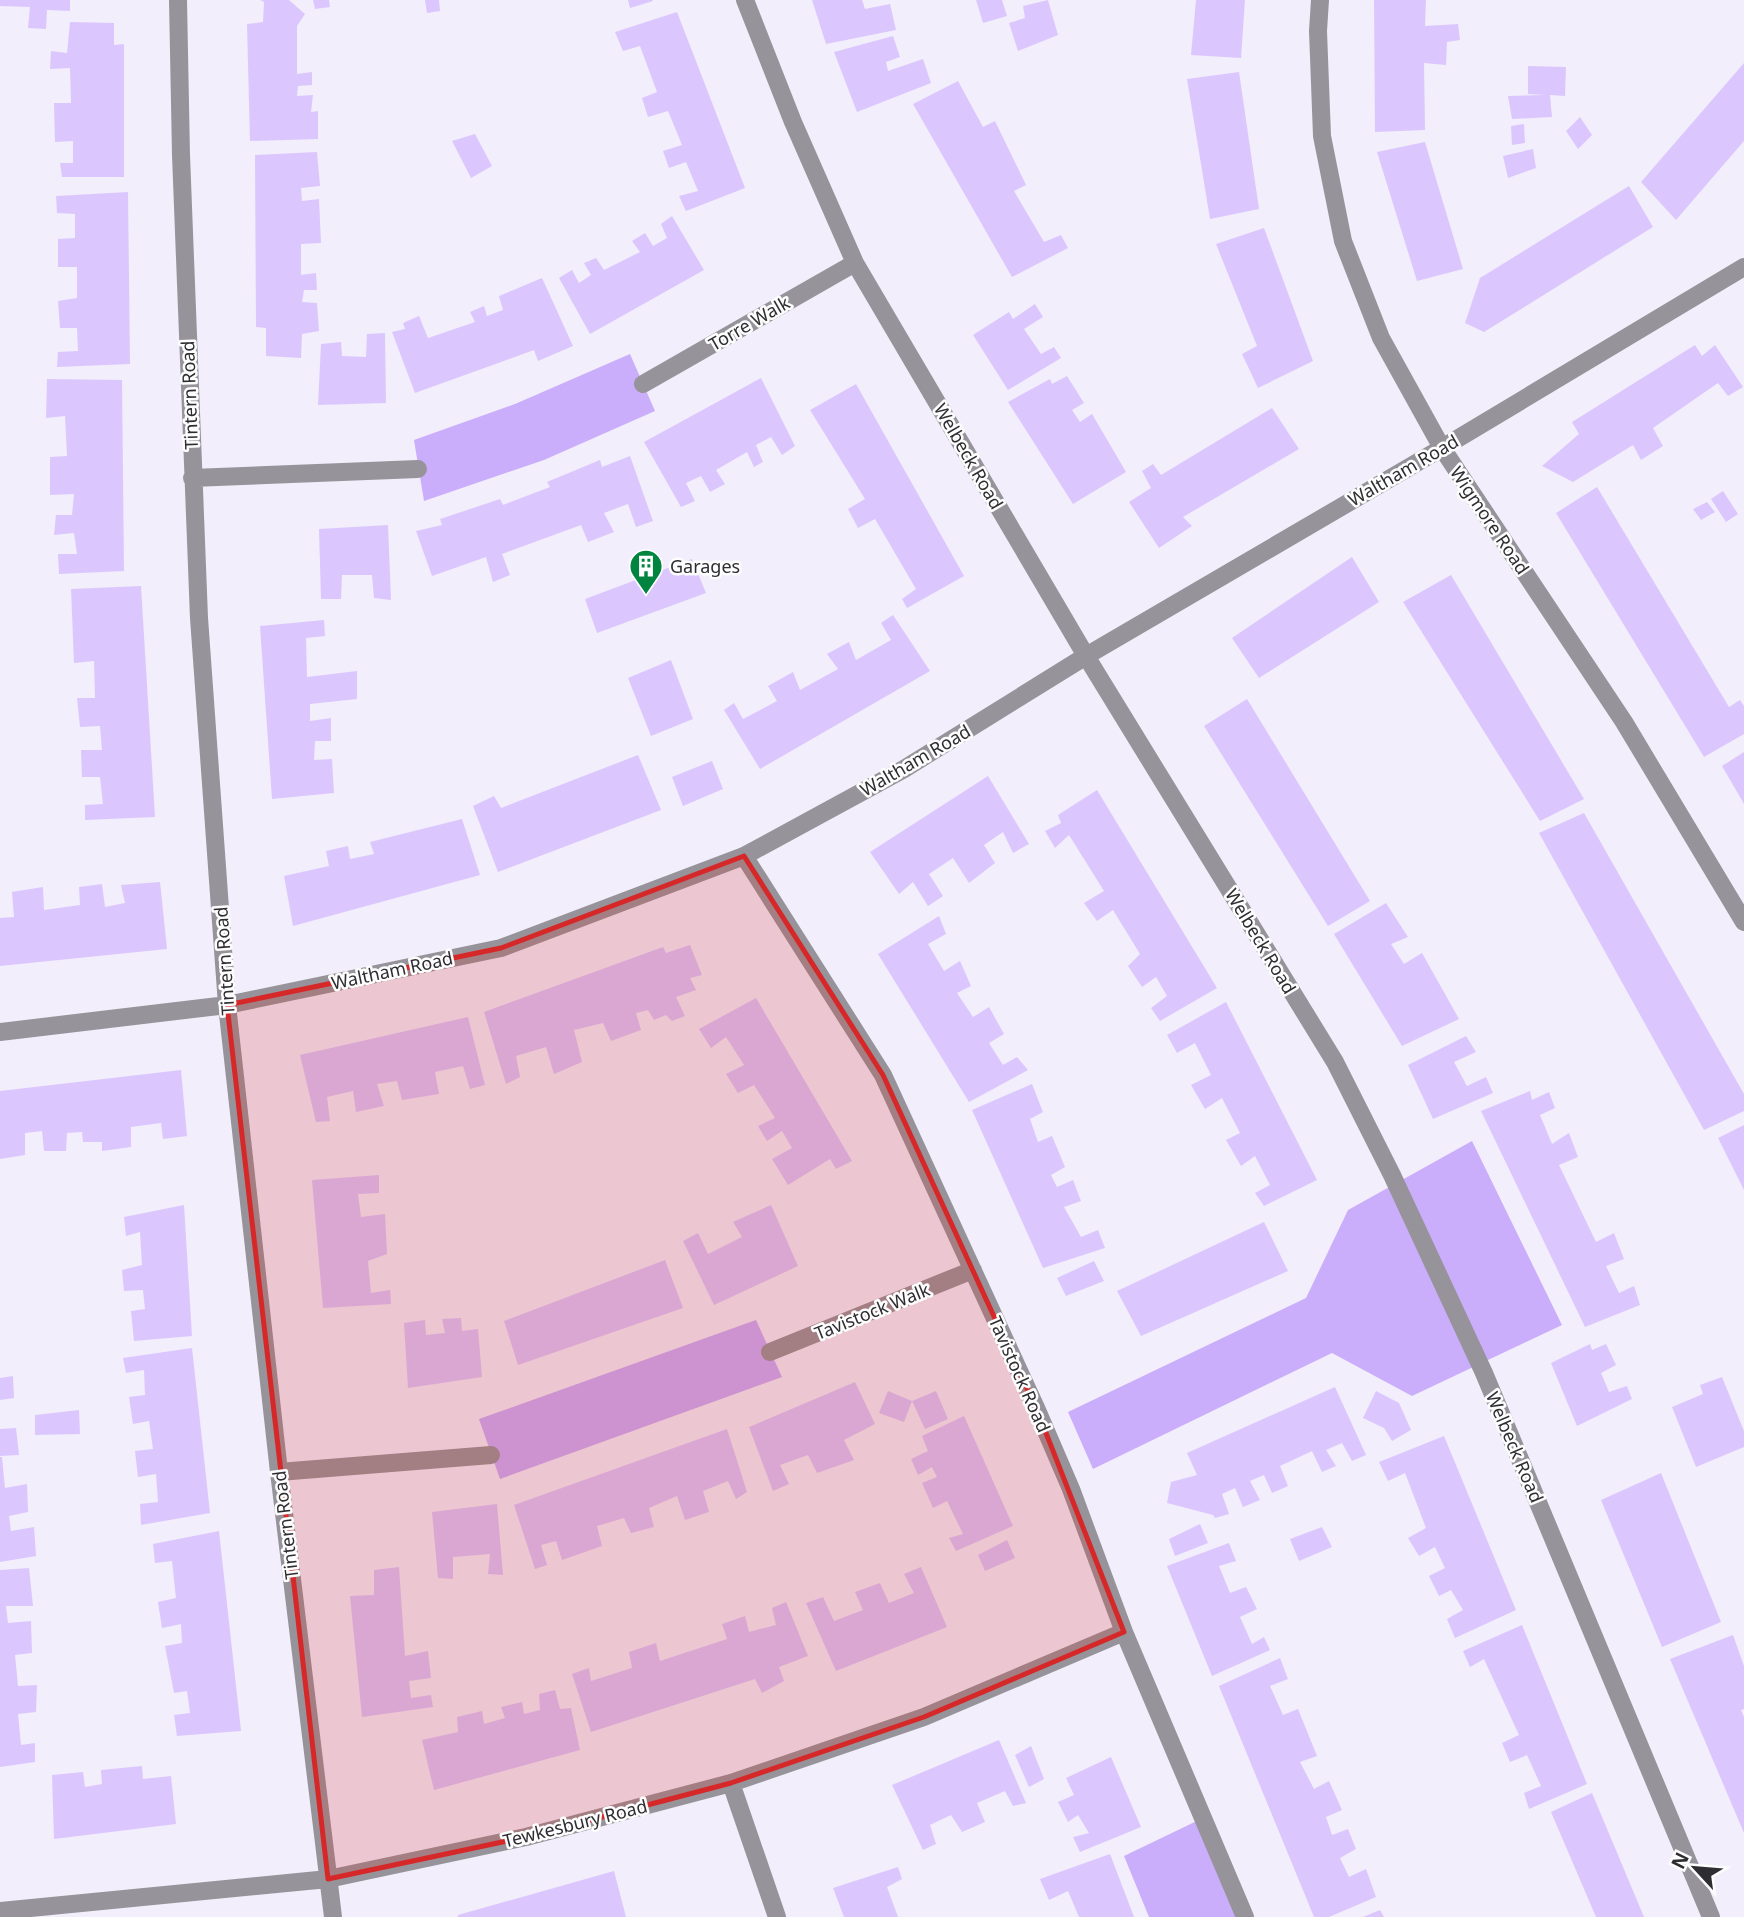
<svg xmlns="http://www.w3.org/2000/svg" width="1744" height="1917" viewBox="0 0 1744 1917" font-family="'Noto Sans',sans-serif">
<rect width="100%" height="100%" fill="#f2eefb"/>
<!-- green -->
<path fill="#cbaefb" d="M630,354L655,411L544,460L424,501L414,440L515,404Z
M1472,1141L1562,1325L1412,1396L1332,1353L1093,1469L1068,1412L1306,1298L1348,1210Z
M756,1320L782,1377L500,1479L479,1419Z
M1203,1818L1245,1917H1149L1124,1856Z"/>
<!-- building -->
<path fill="#dbc7fe" d="M0,0H70V11L47,10L46,29L28,28L30,7L0,6Z
M260,0H289L305,14L297,26V74L312,72V85L298,86L297,96L313,95L311,112L318,111V139L250,141L247,24L263,22L264,2Z
M313,0H329L330,7L315,9Z
M425,0H439L440,11L427,13Z
M628,0H652L653,1L630,8Z
M812,0H862L865,9L890,4L896,30L826,44Z
M976,0H1002L1007,16L983,23Z
M1048,0L1058,35L1018,51L1009,23L1025,18L1023,6Z
M1196,0H1245L1241,58L1191,55Z
M1374,0H1426L1425,26L1458,24L1460,40L1447,42L1446,65L1424,63L1425,130L1375,132Z
M677,12L745,188L686,211L679,196L698,191L686,162L669,168L663,151L682,145L668,111L648,117L642,98L657,92L640,46L623,51L615,32Z
M70,22L114,23V45L124,44V177H62L60,163H73V141L55,142L54,103H71L70,68L50,69L51,51L67,53Z
M893,36L900,57L886,62L888,71L923,59L931,83L857,112L834,52Z
M1744,63V141L1676,220L1641,182Z
M1528,66L1566,67L1565,96L1550,95L1552,117L1512,119L1508,96L1545,95L1528,94Z
M1239,72L1259,209L1210,219L1187,79Z
M958,81L983,127L995,121L1026,185L1014,191L1044,242L1061,235L1068,248L1012,277L913,104Z
M1580,117L1592,135L1578,149L1566,131Z
M1524,124L1525,143L1512,145L1511,126Z
M475,134L492,166L471,178L452,141Z
M1425,142L1463,269L1417,281L1377,152Z
M1533,149L1536,168L1508,178L1503,156Z
M317,152L320,186L301,188L302,201L319,199L321,243L301,244V275L316,273L317,290H304L302,302L317,303L319,331L302,334L301,358L266,356V328L256,327L255,155Z
M1629,186L1653,227L1484,332L1465,323L1480,278Z
M128,192L130,364L57,367L58,352L78,351L77,328H60L58,301L77,298V267H58V239L75,238V214L57,213L56,196Z
M672,216L704,270L590,334L559,278L572,270L579,283L591,275L584,263L596,258L604,270L640,252L632,241L645,233L653,246L667,238L661,224Z
M1264,228L1313,361L1258,388L1242,354L1257,346L1216,244Z
M542,278L573,346L538,361L534,350L415,393L392,332L405,329L403,323L419,316L428,338L475,322L470,312L484,306L487,316L503,310L499,296Z
M1035,304L1043,317L1024,329L1041,354L1054,347L1061,358L1008,390L973,335L1009,312L1013,319Z
M385,333L386,403L318,405L321,344L341,342L342,356L366,357L367,334Z
M1695,345L1702,356L1715,345L1743,387L1728,396L1718,383L1653,428L1663,446L1641,460L1633,445L1573,482L1542,466L1579,434L1572,422Z
M1067,376L1084,403L1072,410L1080,422L1092,414L1126,472L1073,504L1008,402L1050,379L1052,384Z
M761,378L795,446L782,455L771,437L756,445L763,462L754,467L747,452L716,470L725,484L710,492L701,476L686,483L695,501L681,507L644,442Z
M47,379L122,380L124,571L59,574L58,554H77L74,533L54,535L56,515H72L74,494L50,495V457L67,456L65,416L46,418Z
M856,384L964,576L907,608L902,599L916,589L875,519L858,528L848,509L865,499L810,410Z
M1272,408L1299,449L1183,517L1192,526L1159,548L1129,502L1151,488L1142,471L1153,464L1161,475Z
M630,456L653,521L636,527L628,504L604,513L614,532L588,542L581,525L502,554L510,575L493,582L486,557L432,576L416,531L442,525L440,519L500,499L503,505L550,487L547,482L600,460L602,467Z
M1597,487L1729,707L1740,700L1744,706V734L1704,757L1556,513Z
M1723,491L1738,514L1726,522L1711,499Z
M1707,502L1715,512L1701,520L1693,509Z
M388,525L391,600L374,598L372,575H342L341,599H321L319,529Z
M1352,557L1379,602L1259,678L1232,638Z
M692,559L706,593L597,633L585,599Z
M1451,575L1584,799L1540,821L1403,602Z
M141,586L155,817L85,820V805L103,804L100,777H82L81,750H102L100,726L80,727L77,698H95L94,661L74,663L71,589Z
M893,615L930,671L760,769L724,710L734,703L743,719L777,701L768,686L793,672L800,690L838,669L827,654L849,642L856,660L891,640L881,623Z
M324,620L325,636L306,638L307,677L357,671V699L310,704V721L331,718V741H315L314,760L332,759L334,793L272,799L260,626Z
M671,660L693,719L651,736L628,678Z
M1247,699L1370,901L1328,926L1204,726Z
M1744,752V804L1722,766Z
M638,755L661,810L498,872L473,806L494,796L501,808Z
M712,761L723,789L683,806L672,777Z
M988,776L1029,844L1013,853L1003,832L984,845L995,863L969,883L953,858L929,874L943,896L928,906L913,882L899,894L870,852Z
M1097,790L1217,988L1160,1021L1151,1008L1167,996L1156,977L1142,987L1128,966L1140,954L1113,910L1097,921L1084,903L1104,891L1069,835L1055,848L1045,831L1061,823L1058,815Z
M1584,813L1744,1094V1111L1704,1130L1539,833Z
M462,819L480,875L293,926L284,876L329,866L326,851L348,846L350,859L374,854L370,842Z
M160,882L167,949L0,966V918L14,917L12,892L43,887L44,910L80,905L79,887L102,884L105,907L125,903L121,885Z
M1386,903L1408,937L1391,944L1404,964L1422,953L1459,1019L1402,1046L1334,934Z
M939,916L946,934L928,944L944,971L960,961L971,986L957,993L973,1017L989,1007L1004,1034L989,1043L1003,1065L1017,1057L1028,1070L969,1102L878,954Z
M690,945L702,975L690,978L696,990L676,997L685,1016L672,1021L666,1015L654,1020L648,1010L636,1013L641,1030L611,1041L603,1023L574,1030L582,1062L554,1074L546,1047L516,1056L520,1077L506,1084L484,1012L663,947L666,953Z
M756,998L852,1161L836,1169L830,1159L788,1185L772,1159L792,1148L782,1131L767,1141L758,1126L775,1118L754,1085L738,1093L726,1074L744,1065L726,1037L711,1048L699,1029Z
M1226,1002L1317,1180L1264,1206L1255,1193L1270,1185L1255,1156L1241,1166L1226,1140L1240,1133L1222,1098L1205,1109L1191,1085L1211,1075L1195,1043L1177,1053L1167,1035Z
M468,1017L485,1085L470,1089L463,1066L435,1072L439,1094L402,1100L397,1081L377,1084L384,1106L356,1112L353,1091L327,1097L330,1121L316,1122L300,1055Z
M1466,1036L1476,1052L1454,1062L1467,1086L1486,1077L1493,1093L1433,1119L1408,1065Z
M181,1070L187,1136L163,1139L161,1123L131,1127V1147L102,1151V1142H83L82,1132L67,1133L66,1151H44L42,1131L25,1133V1155L0,1159V1091Z
M1032,1084L1043,1112L1030,1119L1038,1142L1052,1136L1065,1167L1051,1175L1057,1187L1073,1180L1081,1201L1064,1207L1081,1237L1098,1230L1105,1248L1043,1268L972,1110Z
M1530,1091L1532,1100L1549,1092L1555,1108L1540,1115L1552,1144L1569,1133L1578,1157L1559,1165L1596,1242L1614,1233L1624,1259L1606,1266L1619,1293L1634,1286L1640,1305L1585,1327L1481,1111Z
M1744,1125V1190L1718,1138Z
M379,1175V1193L358,1194L361,1217L385,1214L387,1254L368,1261L371,1293L390,1290L391,1304L323,1308L312,1180Z
M184,1205L192,1336L134,1341L131,1311L145,1309L143,1290L124,1291L122,1270L142,1265L140,1232L126,1236L124,1217Z
M771,1205L798,1266L714,1305L683,1241L698,1233L708,1254L742,1237L733,1222Z
M1264,1222L1288,1271L1141,1336L1117,1291Z
M665,1260L683,1308L518,1365L504,1321Z
M1094,1261L1104,1281L1066,1296L1057,1278Z
M461,1318L462,1331L478,1329L482,1377L408,1388L404,1323L425,1320L426,1335L445,1333L442,1319Z
M1590,1344L1592,1350L1606,1344L1616,1365L1601,1373L1609,1392L1627,1386L1632,1399L1577,1426L1551,1363Z
M192,1348L210,1513L141,1525L140,1504L158,1502L156,1474L138,1477L135,1451L153,1449L149,1421L133,1424L129,1397L145,1395L144,1370L126,1373L123,1358Z
M13,1376L14,1398L0,1400V1378Z
M1722,1377L1744,1431V1447L1696,1467L1672,1407L1703,1394L1700,1385Z
M855,1382L875,1424L844,1440L854,1460L817,1473L808,1455L780,1465L789,1484L773,1491L749,1427Z
M1335,1387L1366,1455L1352,1461L1342,1443L1326,1450L1336,1466L1322,1472L1312,1451L1280,1466L1288,1486L1272,1493L1264,1475L1250,1481L1260,1500L1243,1507L1235,1488L1222,1494L1229,1514L1215,1518L1213,1515L1167,1503L1171,1482L1197,1475L1187,1453Z
M888,1391L912,1401L936,1391L948,1419L925,1429L912,1401L904,1422L879,1413Z
M1376,1391L1399,1403L1411,1430L1392,1441L1384,1428L1363,1418Z
M79,1410L80,1434L35,1435V1415Z
M964,1416L1013,1526L956,1551L949,1538L963,1534L947,1501L933,1508L922,1483L937,1477L932,1467L918,1475L911,1459L928,1451L922,1436Z
M16,1428L19,1455L0,1456V1429Z
M727,1429L747,1492L736,1499L728,1481L703,1491L709,1512L685,1520L677,1496L649,1508L654,1527L631,1533L624,1518L597,1526L602,1546L562,1560L556,1541L541,1545L547,1565L535,1569L514,1505Z
M1444,1436L1516,1610L1455,1638L1447,1619L1463,1610L1451,1590L1439,1596L1429,1576L1445,1568L1435,1547L1419,1556L1408,1538L1426,1528L1405,1473L1388,1481L1379,1462Z
M0,1457H2L5,1488L27,1484L28,1512L9,1516L11,1531L34,1527L36,1556L0,1562Z
M1661,1473L1721,1622L1662,1647L1601,1500Z
M497,1504L503,1575L488,1574L490,1554L453,1557V1579L438,1578L432,1512Z
M1200,1524L1208,1543L1175,1556L1169,1539Z
M1322,1527L1332,1547L1299,1561L1290,1539Z
M219,1531L241,1731L177,1736L174,1715L190,1713L187,1691L174,1693L165,1646L182,1643L181,1624L162,1628L158,1602L176,1598L172,1561L155,1563L153,1544Z
M1007,1540L1015,1558L985,1571L978,1555Z
M1229,1543L1236,1561L1219,1566L1230,1593L1246,1587L1257,1609L1240,1617L1252,1644L1264,1637L1270,1650L1212,1676L1167,1566Z
M399,1567L405,1656L428,1651L431,1678L409,1681L411,1698L431,1695L433,1707L362,1717L350,1596L374,1595V1570Z
M921,1567L947,1627L836,1671L806,1603L823,1597L834,1621L863,1610L855,1592L880,1583L889,1603L914,1593L904,1574Z
M29,1568L33,1606H6L8,1623L31,1621L32,1653L15,1655L18,1686L37,1685L36,1712L18,1714L21,1745L35,1743V1762L0,1767V1570Z
M786,1602L808,1656L779,1667L784,1681L762,1693L755,1679L591,1732L572,1674L589,1668L591,1681L632,1668L629,1652L656,1643L660,1661L727,1639L722,1624L745,1616L749,1632L776,1625L772,1608Z
M1522,1625L1587,1784L1529,1809L1524,1793L1541,1786L1527,1755L1510,1762L1502,1743L1519,1735L1484,1659L1470,1667L1463,1651Z
M1733,1635L1744,1666V1709L1741,1710L1744,1717V1833L1670,1659Z
M1280,1658L1288,1679L1270,1686L1283,1715L1298,1709L1317,1756L1300,1762L1314,1789L1329,1781L1342,1810L1326,1817L1332,1835L1348,1829L1356,1849L1340,1858L1349,1877L1366,1869L1376,1897L1329,1917H1314L1219,1686Z
M555,1690L560,1709L571,1708L580,1750L434,1790L422,1740L458,1732L457,1717L482,1711L484,1724L505,1718L501,1707L522,1702L524,1714L540,1710L539,1694Z
M999,1740L1026,1803L1013,1806L1005,1791L977,1803L985,1822L962,1832L951,1815L930,1825L936,1844L923,1850L892,1785Z
M1031,1746L1044,1779L1029,1787L1015,1755Z
M1111,1757L1141,1827L1080,1852L1073,1837L1089,1833L1078,1815L1068,1822L1058,1802L1074,1795L1066,1778Z
M142,1766L143,1779L171,1776L176,1824L54,1839L52,1775L83,1772L85,1787L102,1784L101,1770Z
M1592,1793L1644,1917H1596L1551,1812Z
M1110,1854L1134,1917H1079L1068,1891L1049,1900L1040,1879Z
M898,1867L902,1879L887,1887L898,1917H844L833,1888Z
M614,1871L626,1917H458V1915Z
M1380,1910L1384,1917H1363Z"/>
<g fill="none" stroke-linecap="round" stroke-linejoin="round">
<!-- minor -->
<path stroke="#96949a" stroke-width="18" d="M178,0L181,155L199,618L227,1005L279,1472L333,1917
M745,0L793,122L855,263L1086,656L1335,1062L1392,1175L1484,1373L1711,1917
M1320,0L1318,31L1322,136L1343,241L1381,338L1442,448L1624,722L1744,922
M643,384L855,263
M192,478L418,469
M744,856L883,1075L1037,1410L1071,1489L1124,1632L1245,1917
M0,1032L227,1005L501,948L744,856L904,769L1086,656L1442,448L1744,267
M770,1352L973,1270
M279,1472L491,1455
M731,1783L777,1917
M0,1911L328,1879L526,1837L731,1783L924,1717L1124,1632"/>
</g>
<!-- marked area -->
<path fill="#d62828" fill-opacity="0.2" stroke="#d62828" stroke-width="5" stroke-linejoin="round" d="M744,856L883,1075L1037,1410L1124,1632L924,1717L731,1783L526,1837L328,1879L227,1005L501,948Z"/>
<!-- icons -->
<defs>
<symbol id="building-pin" viewBox="-11 -11 22 30"><path d="M0 17L-7.5 6A9.5 9.5 0 1 1 7.5 6Z" fill="#00843f" stroke="#fdfdfd"/><path d="M-4-6H4V6H1V3H-1V6H-4ZM-2.5-4.3h1.7v1.8h-1.7ZM.8-4.3h1.7v1.8H.8ZM-2.5-1h1.7V.8h-1.7ZM.8-1h1.7V.8H.8Z" fill="#fff"/></symbol>
</defs>
<g fill-rule="evenodd">
<use href="#building-pin" x="627" y="547" width="38" height="52"/>
</g>
<g text-anchor="middle" dominant-baseline="central" stroke-width="5" stroke-linejoin="round" paint-order="stroke">
<!-- street labels -->
<g font-size="18" fill="#2e2d32" stroke="#fdfdfd">
<text transform="translate(749 323) rotate(-30)">Torre Walk</text>
<text transform="translate(189 395) rotate(-92)">Tintern Road</text>
<text transform="translate(969 456) rotate(60)">Welbeck Road</text>
<text transform="translate(1403 470) rotate(-30)">Waltham Road</text>
<text transform="translate(1490 520) rotate(56)">Wigmore Road</text>
<text transform="translate(915 760) rotate(-30)">Waltham Road</text>
<text transform="translate(1261 941) rotate(59)">Welbeck Road</text>
<text transform="translate(224 961) rotate(-94)">Tintern Road</text>
<text transform="translate(392 970) rotate(-12)">Waltham Road</text>
<text transform="translate(872 1311) rotate(-22)">Tavistock Walk</text>
<text transform="translate(1020 1374) rotate(66)">Tavistock Road</text>
<text transform="translate(1515 1447) rotate(67)">Welbeck Road</text>
<text transform="translate(285 1525) rotate(-97)">Tintern Road</text>
<text transform="translate(575 1823) rotate(-14)">Tewkesbury Road</text>
</g>
<!-- poi labels -->
<g font-size="18" fill="#2e2d32" stroke="#fdfdfd" text-anchor="start">
<text x="670" y="566">Garages</text>
</g>
</g>
<!-- north arrow -->
<g transform="translate(1695 1868) rotate(296)" stroke="#fdfdfd" stroke-width="5" paint-order="stroke">
<path d="M0-5L12 26L0 18L-12 26Z" fill="#2e2d32"/>
<text y="-10" font-size="19" font-weight="bold" text-anchor="middle" fill="#2e2d32">N</text>
</g>
</svg>
